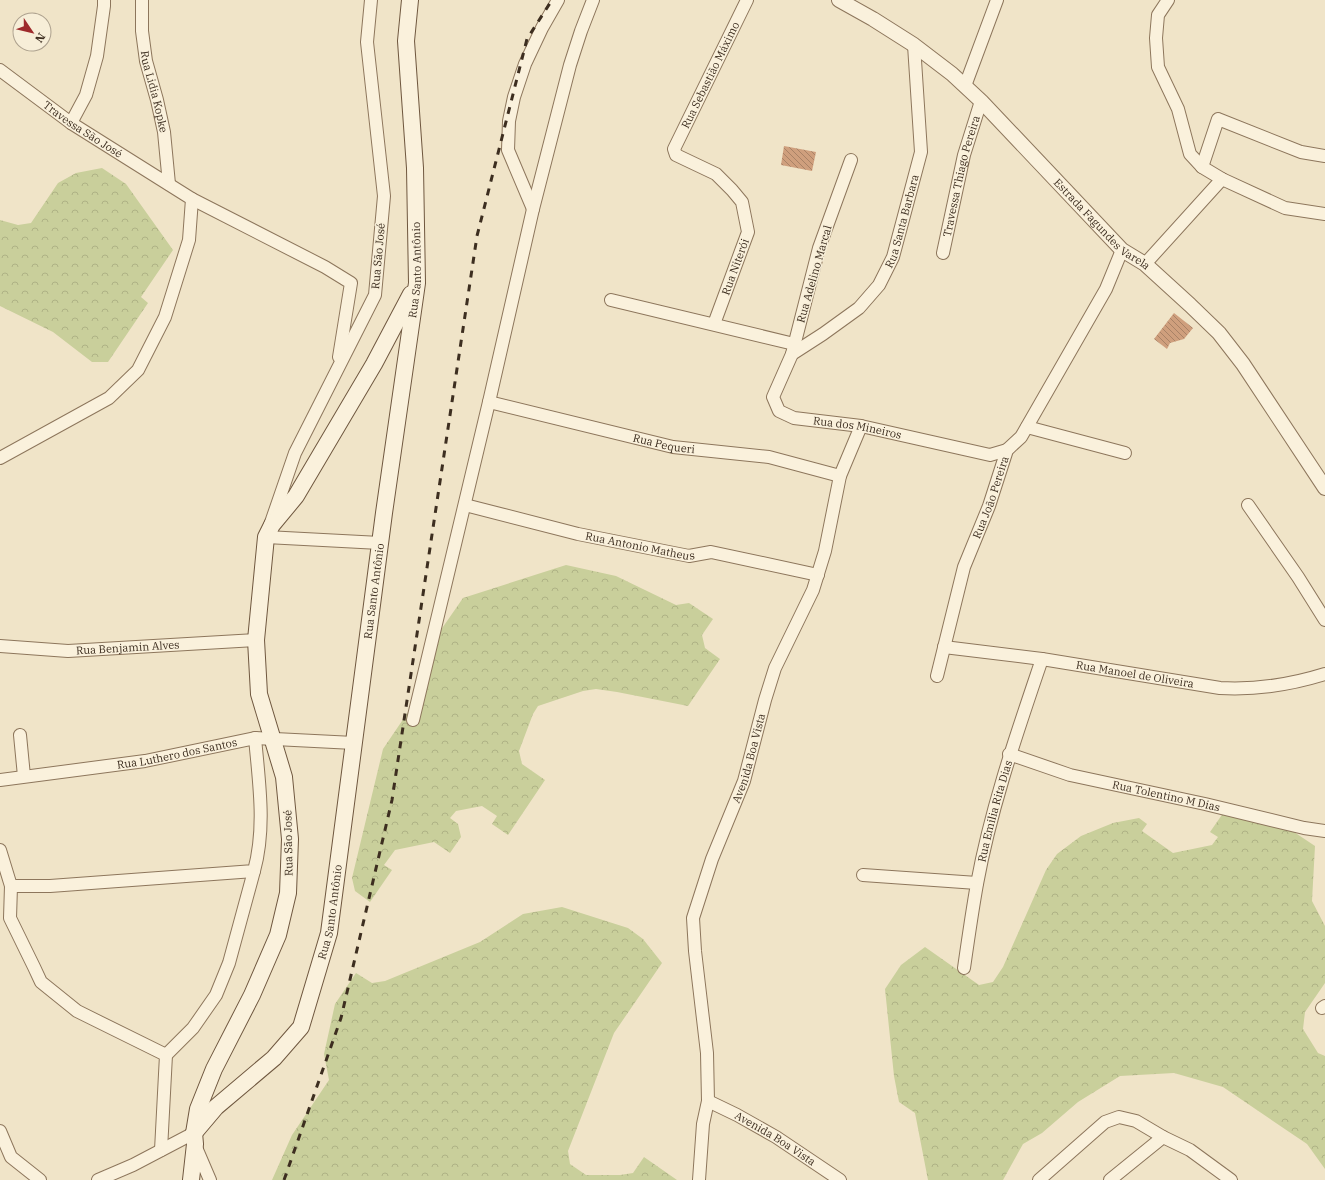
<svg xmlns="http://www.w3.org/2000/svg" width="1325" height="1180" viewBox="0 0 1325 1180" font-family="'IBM Plex Serif',serif">
<defs>
<pattern id="forest-crowns" width="20" height="18" patternUnits="userSpaceOnUse"><rect width="20" height="18" fill="#c9cf9b"/><path d="M2 6a3 3 0 1 1 6 0M12 15a3 3 0 1 1 6 0" fill="none" stroke="#aeb285"/></pattern>
<pattern id="building-back-hatch" width="6" height="6" patternUnits="userSpaceOnUse"><rect width="6" height="6" fill="#cf9f7d"/><path d="M-1 5l2 2M0 0l6 6M5-1l2 2" fill="none" stroke="#a98266"/></pattern>
</defs>
<rect width="100%" height="100%" fill="#f0e4c8"/>
<!-- forest -->
<path fill="url(#forest-crowns)" d="M102,168L126,184L173,250L141,297L148,303L108,362H92L53,332L0,306V220L18,225L31,223L58,183L76,173Z
M566,565L616,576L676,605L689,603L713,619L702,635L705,648L720,659L688,706L617,692L596,689L583,691L538,706L533,714L519,751L522,764L545,780L508,835L492,824L497,816L482,806L456,811L450,818L458,824L461,837L450,853L434,842L395,850L384,865L392,870L370,902L355,891L352,878L383,749L425,687L436,637L463,598Z
M1226,809L1291,830L1315,846L1312,901L1325,926V983L1305,1012L1303,1029L1318,1053L1325,1056V1169L1307,1144L1223,1087L1174,1073L1120,1076L1078,1102L1042,1133L1023,1144L1003,1180H928L915,1113L899,1102L894,1076L885,989L901,965L925,947L979,985L993,982L1003,967L1046,870L1057,854L1081,836L1113,823L1139,818L1147,824L1142,831L1173,853L1212,845L1218,837L1210,832Z
M562,907L628,928L643,939L662,963L614,1033L568,1151L570,1164L586,1175H620L633,1173L644,1157L677,1180H272L292,1135L329,1080L324,1054L335,1004L356,973L372,983L385,981L480,942L523,914Z"/>
<!-- building -->
<path fill="url(#building-back-hatch)" d="M784,146L816,152L812,171L781,165Z
M1174,313L1193,328L1184,339L1170,343L1167,349L1154,339Z"/>
<g fill="none" stroke-linecap="round" stroke-linejoin="round">
<defs>
<g id="minor">
<path id="s1" d="M142,0V31L146,61L157,100L164,132L169,184"/>
<path d="M371,0L367,42L384,196L375,295L295,453L266,537L380,543"/>
<path d="M1168,0L1158,15L1156,38L1158,67L1178,109L1190,154L1202,167L1222,179L1285,208L1325,214"/>
<path id="s2" d="M0,70L71,123L192,199L189,240L165,317L138,370L109,398L0,458"/>
<path d="M965,86L997,0"/>
<path d="M71,123L86,95L97,56L104,6V0"/>
<path id="s3" d="M851,160L819,248L792,354L773,397L779,411L794,418L861,426L990,455L1007,450"/>
<path d="M1202,167L1218,119L1301,152L1325,156"/>
<path d="M192,199L325,267L351,283L339,357"/>
<path d="M533,209L508,150L509,121L514,97L525,64L542,28L558,0"/>
<path id="s4" d="M943,253L964,155L981,101"/>
<path d="M1145,264L1222,179"/>
<path d="M611,300L794,344"/>
<path id="s5" d="M714,324L748,232L742,202L732,190L716,174L676,155L674,149L747,0"/>
<path id="s6" d="M792,354L823,334L859,308L879,285L893,257L921,152L914,45"/>
<path id="s7" d="M489,402L673,447L769,457L840,476"/>
<path d="M1027,427L1125,453"/>
<path id="s8" d="M465,505L578,534L689,556L711,552L818,575"/>
<path d="M1248,505L1298,577L1325,620"/>
<path id="s9" d="M0,646L68,651L256,640"/>
<path id="s10" d="M944,647L1042,659L1220,688C1256,690 1290,685 1325,674"/>
<path id="s11" d="M937,676L964,567L989,506L1007,450L1021,437L1106,289L1122,250"/>
<path d="M413,720L489,402L533,209L570,65L581,31L593,0"/>
<path d="M20,735L24,776"/>
<path id="s12" d="M1009,754L1070,775L1205,804L1304,828L1325,831"/>
<path id="s13" d="M0,780L145,761L255,738L354,743"/>
<path d="M0,850L11,886L10,918L34,967L41,982L77,1011L166,1055L161,1150"/>
<path d="M863,875L977,883"/>
<path d="M11,886H50L254,871C266,827 259,783 255,738"/>
<path id="s14" d="M964,968C968,940 972,912 977,884C991,807 1017,733 1042,659"/>
<path d="M1322,1008L1325,1006"/>
<path d="M166,1055L193,1028L216,995L229,963L254,871"/>
<path id="s15" d="M708,1101L737,1115L776,1137L840,1180"/>
<path d="M0,1131L11,1157L40,1180"/>
<path d="M195,1145L210,1180"/>
<path d="M98,1180L133,1165L194,1133"/>
<path id="s16" d="M699,1180L703,1124L708,1101L707,1053L695,951L693,918L712,859L744,781L765,700L775,668L813,590L825,551L840,476L861,426"/>
<path d="M1039,1180L1105,1122L1119,1117L1136,1121L1163,1137L1190,1150L1231,1180"/>
<path d="M1110,1180L1163,1137"/>
</g>
<g id="tertiary">
<path id="s17" d="M839,0L873,19L914,45L952,74L981,101L1122,250L1145,264L1190,305L1219,333L1243,364L1325,488"/>
</g>
<g id="secondary">
<path id="s18" d="M194,1133L216,1107L274,1058L301,1027L329,933L384,513L417,283L415,168L406,41L410,0"/>
<path d="M191,1180L195,1144L194,1133L198,1109L214,1069L252,995L278,935L288,893L290,839L284,777L259,694L256,640L266,537L272,525L296,496L374,364L411,294"/>
</g>
</defs>
<!-- minor casing -->
<use href="#minor" stroke="#8d765c" stroke-width="14"/>
<!-- tertiary casing -->
<use href="#tertiary" stroke="#8d765c" stroke-width="16"/>
<!-- secondary casing -->
<use href="#secondary" stroke="#6f573f" stroke-width="18"/>
<!-- minor -->
<use href="#minor" stroke="#faf1dc" stroke-width="12"/>
<!-- tertiary -->
<use href="#tertiary" stroke="#faf1dc" stroke-width="14"/>
<!-- secondary -->
<use href="#secondary" stroke="#faf1dc" stroke-width="16"/>
<!-- rail -->
<path stroke="#3d2e20" stroke-width="3" stroke-dasharray="7 7" stroke-linecap="butt" d="M284,1180L341,1018L392,800L477,236L527,39L552,0"/>
</g>
<g text-anchor="middle" dominant-baseline="central" stroke-width="3" stroke-linejoin="round" paint-order="stroke">
<!-- street labels -->
<g font-size="11" fill="#3d2e20" stroke="#f7eed8">
<text stroke="none"><textPath href="#s5" startOffset="300">Rua Sebastião Máximo</textPath></text>
<text stroke="none"><textPath href="#s1" startOffset="93">Rua Lidia Kopke</textPath></text>
<text stroke="none"><textPath href="#s2" startOffset="102">Travessa São José</textPath></text>
<text stroke="none"><textPath href="#s4" startOffset="79">Travessa Thiago Pereira</textPath></text>
<text stroke="none"><textPath href="#s6" startOffset="180">Rua Santa Barbara</textPath></text>
<text stroke="none"><textPath href="#s17" startOffset="348">Estrada Fagundes Varela</textPath></text>
<text transform="translate(378 256) rotate(-85)">Rua São José</text>
<text stroke="none"><textPath href="#s5" startOffset="61">Rua Niterói</textPath></text>
<text stroke="none"><textPath href="#s18" startOffset="918">Rua Santo Antônio</textPath></text>
<text transform="translate(814 274) rotate(-74)">Rua Adelino Marcal</text>
<text stroke="none"><textPath href="#s3" startOffset="346">Rua dos Mineiros</textPath></text>
<text stroke="none"><textPath href="#s7" startOffset="180">Rua Pequeri</textPath></text>
<text stroke="none"><textPath href="#s11" startOffset="187">Rua João Pereira</textPath></text>
<text stroke="none"><textPath href="#s8" startOffset="180">Rua Antonio Matheus</textPath></text>
<text stroke="none"><textPath href="#s18" startOffset="594">Rua Santo Antônio</textPath></text>
<text stroke="none"><textPath href="#s9" startOffset="128">Rua Benjamin Alves</textPath></text>
<text stroke="none"><textPath href="#s10" startOffset="193">Rua Manoel de Oliveira</textPath></text>
<text stroke="none"><textPath href="#s13" startOffset="179">Rua Luthero dos Santos</textPath></text>
<text stroke="none"><textPath href="#s16" startOffset="433">Avenida Boa Vista</textPath></text>
<text stroke="none"><textPath href="#s12" startOffset="163">Rua Tolentino M Dias</textPath></text>
<text stroke="none"><textPath href="#s14" startOffset="160">Rua Emilia Rita Dias</textPath></text>
<text transform="translate(288 843) rotate(-91)">Rua São José</text>
<text stroke="none"><textPath href="#s18" startOffset="270">Rua Santo Antônio</textPath></text>
<text stroke="none"><textPath href="#s15" startOffset="77">Avenida Boa Vista</textPath></text>
</g>
</g>
<!-- north arrow -->
<g transform="translate(32 32) rotate(125)"><circle r="19" fill="#f7eed8" stroke="#ada18e"/>
<path d="M0-3L7 15L0 10L-7 15Z" fill="#9e2a2b"/>
<text y="-6" font-size="11" font-weight="bold" text-anchor="middle" fill="#3d2e20">N</text>
</g>
</svg>
